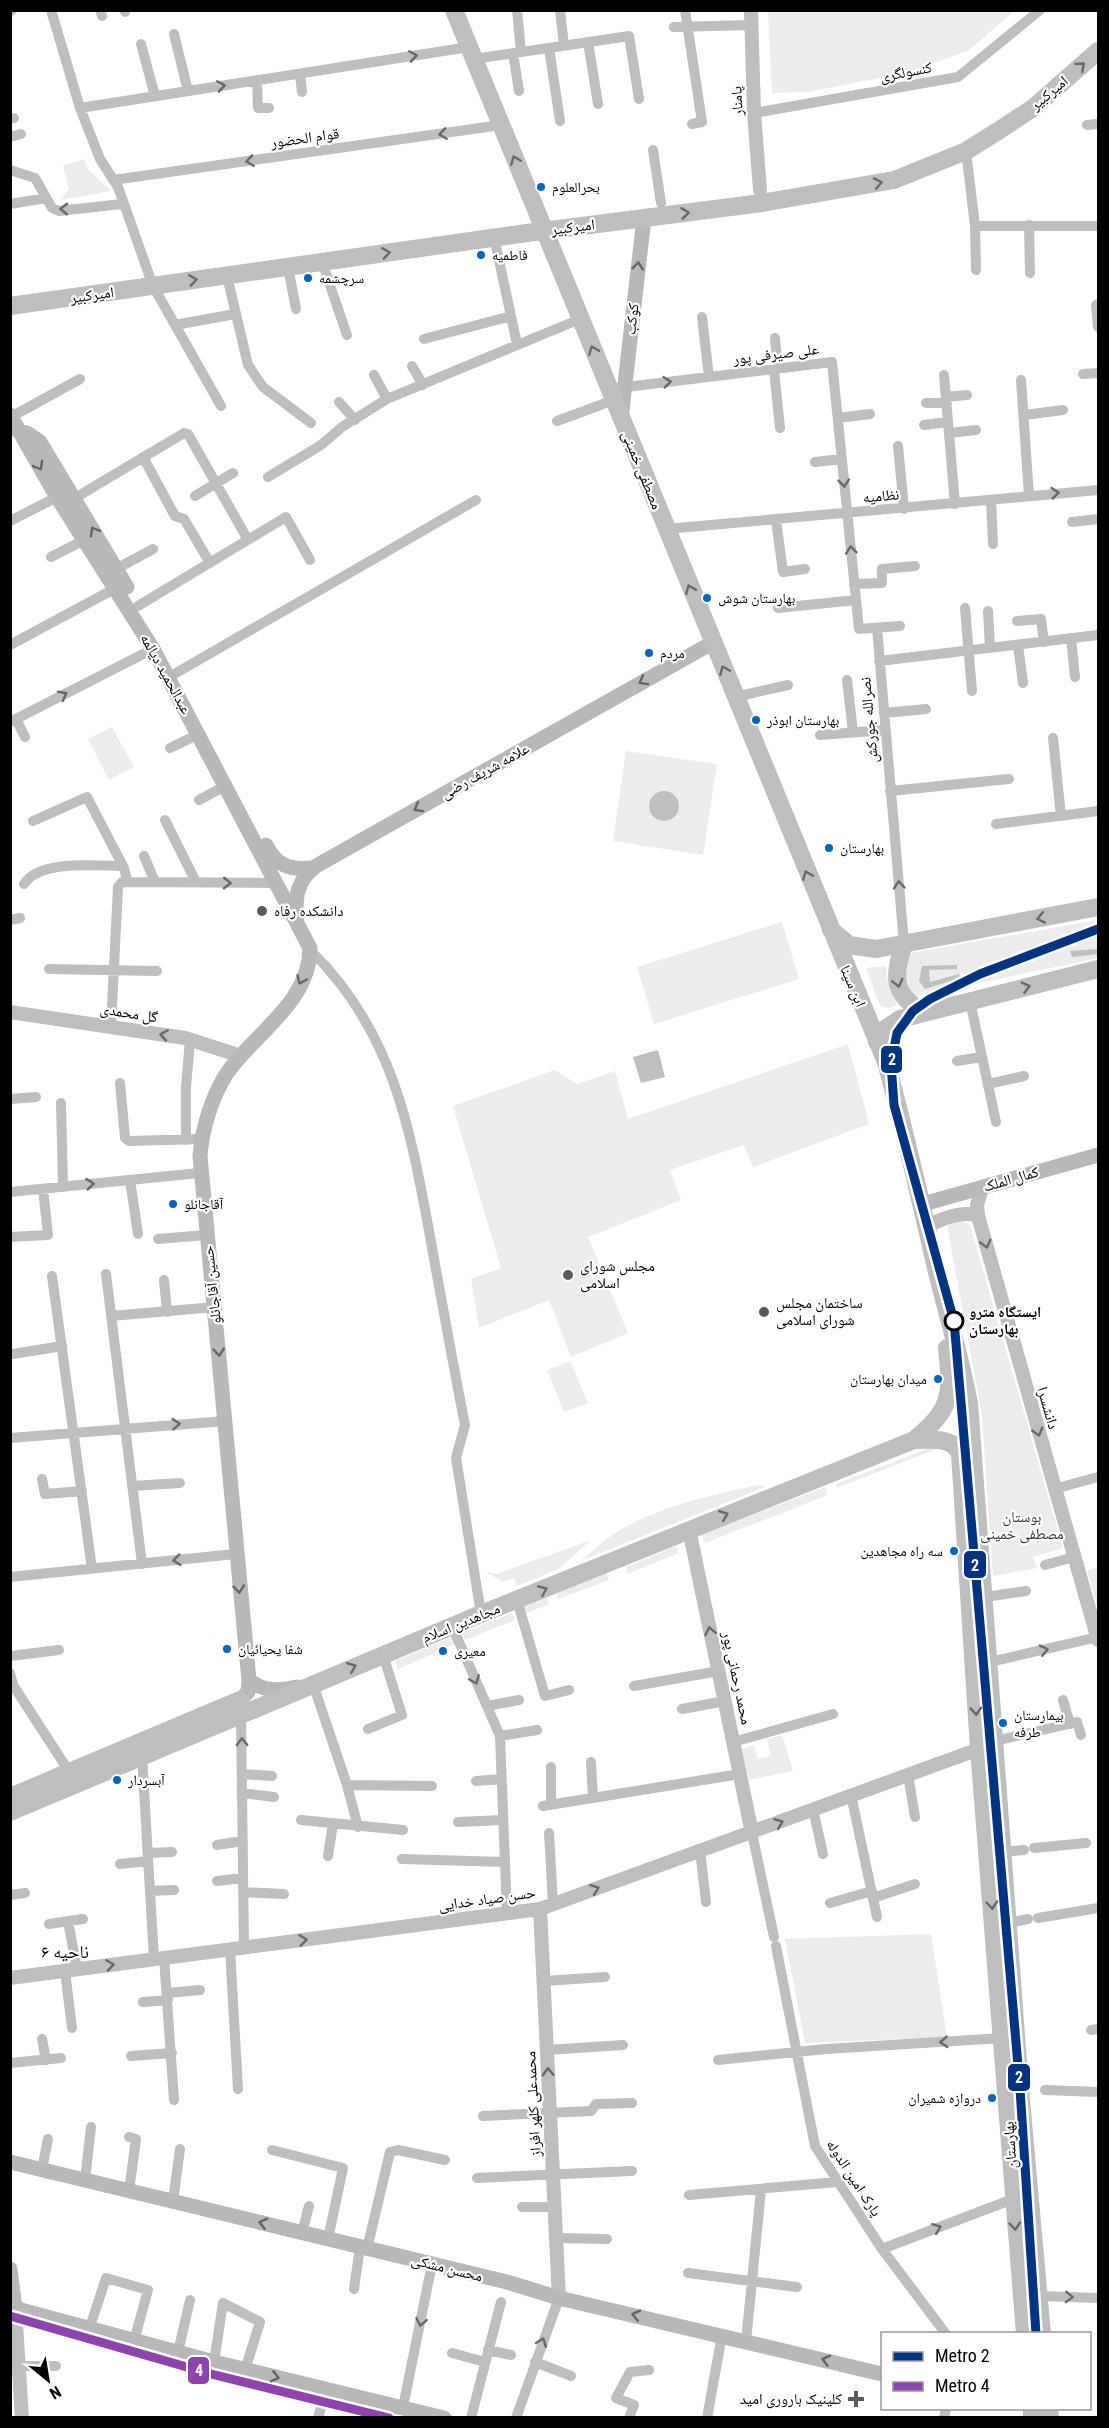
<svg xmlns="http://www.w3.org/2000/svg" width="1109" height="2428" viewBox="0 0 1109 2428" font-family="'Roboto Condensed','Noto Naskh Arabic',sans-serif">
<rect width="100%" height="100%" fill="#fff"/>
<!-- green -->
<path fill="#ececec" d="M768,11V10L1014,11L968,51L905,73L808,92L772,93Z
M84,159L88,169L111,191L60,200L69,189L63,166Z
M112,727L134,767L109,780L88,739Z
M626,751L717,764L703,855L613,841Z
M1098,920V958L918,996C904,988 901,965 910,953Z
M782,922L799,979L654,1024L637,967Z
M886,966L887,977L897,1005L889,1008L880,1006L866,968Z
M848,1044L869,1124L753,1167L744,1145L670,1170L681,1200L588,1237L628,1333L571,1357L549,1300L479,1328L471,1279L501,1268L453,1106L555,1070L577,1084L615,1071L628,1119Z
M960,1220L970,1225L1063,1548L1033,1557L1037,1568L993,1576L982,1415L947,1226Z
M570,1361L588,1403L564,1412L547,1370Z
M935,1446L934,1450L837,1488L836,1484Z
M759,1485L767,1486L581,1561C593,1551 604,1540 617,1532C659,1506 712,1495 759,1485Z
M825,1487L828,1495L705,1543L702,1535Z
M591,1540L560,1568L517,1586L514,1578L502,1582L485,1571L497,1574Z
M676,1546L679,1553L627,1574L626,1567Z
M1098,1567V1609L1087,1571Z
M606,1572L609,1580L558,1599L556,1592Z
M546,1596L549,1604L524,1614L523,1606Z
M512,1613L515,1620L465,1640L462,1633Z
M452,1637L455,1644L398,1669L395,1661Z
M782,1735L793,1771L749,1780L741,1749L754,1745L758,1759L771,1756L767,1739Z
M931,1934L947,2037L805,2043L785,1939Z"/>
<!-- water -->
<path fill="#bfbfbf" d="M649 806a15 15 0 1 1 30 0a15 15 0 1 1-30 0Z
M1098,949V954L1072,957L1070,951Z
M957,965V969L929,970L930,982L959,974L960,978L925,989L919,981L922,966Z
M658,1050L665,1077L641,1083L633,1057Z"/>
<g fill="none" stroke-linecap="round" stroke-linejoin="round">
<!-- minor -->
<path stroke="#bebebe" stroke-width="10" d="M51,10L80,108L100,159L118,187L153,286L221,406
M100,10L102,16
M125,10V12
M517,10L521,52
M560,10L564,45
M685,10L702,122L692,124
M10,11L12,10
M674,27L751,25
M174,34L188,91
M588,42L598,104
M141,44L155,96
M549,48L560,121
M513,53L519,91
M474,59L629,36L639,99
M300,74L302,92
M257,80L258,108H269
M80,108L469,47
M754,113L958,77L1040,10
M10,119L14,118
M1087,125L1098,124
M10,137L21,134
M653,150L661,203
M966,151L975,226L976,270
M10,170L35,178L52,208L59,211L122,204
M113,180L501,125
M10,204L46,198
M1029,225L1030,273
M975,226H1098
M494,237L517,344
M322,262L347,335
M288,267L296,309
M227,276L248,365L263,387L311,423
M1098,304L1096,305L1098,327
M702,317L709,377
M175,325L235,314
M775,338L778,369
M424,339L511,316
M412,366L423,385
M774,370L780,428
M1083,374L1098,373
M374,375L387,399
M944,375L955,504
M1021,380L1029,496
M618,388L832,362L859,629L900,626
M946,397L967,395
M339,402L355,420
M926,403H947
M1024,415L1063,410
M11,417L80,379
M838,418L870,414
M557,421L614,400
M924,425L948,422
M949,433L976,430
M898,446L904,509
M143,457L175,516L184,519L210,563
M815,462L842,459
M268,477L321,445L342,427L387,399L580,319
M195,496L233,473
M75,498L184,433L188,434L248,540
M991,500L993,544
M776,520L783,572L805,569
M10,521L57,497
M1072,522L1098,519
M666,529L1098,490
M51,557L84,540
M116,569L153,549
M854,584L882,583V569L915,566
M138,606L286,517L310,560
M778,608L856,600
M965,608L972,691
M988,611L990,648
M1017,621L1041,619L1044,642
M877,628L904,944
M1071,638L1075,677
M10,645L116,588
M1018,645L1023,683
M879,661L1098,635
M176,673L476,500
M847,680L853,732
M735,697L788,685
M884,713L926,709
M16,719L25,737
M10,722L153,649
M820,735L885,730
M1053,738L1061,816
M170,748L199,734
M890,791L1009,779
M199,800L225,786
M165,820L196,882
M33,821L87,797L124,868L127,880
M996,824L1098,811
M144,856L155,882
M24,884C40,859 98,866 123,866
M10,920L20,918
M310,950C394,1031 411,1132 431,1242C442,1303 453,1364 465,1425L456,1458L481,1614
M49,969L157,971
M970,1001L996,1122
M111,1026L118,887L122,882L276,883
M957,1061L982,1057
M120,1083L125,1138L129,1141L202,1139
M988,1084L1024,1076
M10,1099L36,1097
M61,1103L63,1187
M186,1140V1087L190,1040
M130,1180L138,1234
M10,1192L199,1173
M10,1237L48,1235L43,1189
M158,1239L206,1235
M106,1274L142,1564
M52,1276L92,1569
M164,1280L167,1312
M111,1316L215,1307
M13,1354L62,1346
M10,1438L226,1421
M42,1479L45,1494L82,1491
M132,1486L180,1483
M1054,1489L1098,1477
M1045,1565L1074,1557
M10,1577L235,1554
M985,1597L1026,1591
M517,1600L545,1696L569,1690
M452,1626L500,1736L507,1913
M10,1656L59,1650
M990,1662L1098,1637
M10,1673L13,1685L70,1773
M313,1684L347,1785L358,1827
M634,1686L719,1671
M1063,1700L1070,1724
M487,1706L519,1700
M682,1709L725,1701
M241,1714L244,1948
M368,1729L402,1715L383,1655
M500,1736L537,1730
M995,1741L1077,1722L1081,1735
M733,1742L833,1714
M142,1756L154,1959
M591,1762L593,1798
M242,1774L272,1776
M908,1775L915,1817
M476,1781L501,1779
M347,1785L432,1786
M242,1793L274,1797
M851,1795L877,1917
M551,1805V1767
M543,1806L740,1774
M813,1809L823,1854
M301,1820L403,1830
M458,1822L503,1820
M549,1833L553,1904
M752,1833L774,1937
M217,1845L243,1841
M1034,1848L1086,1843
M700,1850L706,1902
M1003,1852L1024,1850
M148,1853L172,1852
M328,1856L333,1824
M402,1859L505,1862
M120,1864L148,1861
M217,1881L243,1878
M150,1891L174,1890
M243,1892L284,1894
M10,1895L25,1893
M873,1898L915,1884
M830,1903L872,1891
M1038,1918L1098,1908
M68,1921L77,1969
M1008,1923L1028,1919
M49,1924L83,1919
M776,1946L815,2146L882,2249L946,2334
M230,1949L238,2089
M164,1958L174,2100
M65,1971L72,2028
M544,1981L605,1977
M168,1993L200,1990
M143,2002L168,2000
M1091,2030L1098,2029
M42,2039L46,2060
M547,2050L623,2045
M131,2056L172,2053
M718,2060L826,2049L1003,2038
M10,2063L61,2058
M1045,2090L1098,2092
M483,2116L591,2111L596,2104L632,2103
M129,2137L136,2139L129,2191
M272,2150L343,2168L328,2239
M42,2169L48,2139
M477,2178L632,2171
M85,2180L91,2127
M689,2195L837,2182
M173,2201L180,2149
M522,2207H555
M302,2233L309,2206
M556,2238L607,2239
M367,2249L390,2152L398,2150L445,2160
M882,2249L1013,2199
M688,2273L797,2287
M354,2289L360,2247
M1039,2296L1098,2298
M89,2330L106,2278L148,2290L134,2341
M746,2341L761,2190
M488,2350L511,2355
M178,2352L190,2300
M452,2353L485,2362
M214,2362L223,2303L260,2322L245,2370
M535,2362L571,2376
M17,2366H56
M403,2407L432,2264
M318,2418L326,2391
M471,2418L501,2302
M516,2418L559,2298
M629,2418L634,2405L616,2398L630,2372L649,2370
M707,2418L722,2335
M944,2418L946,2408"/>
<!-- tertiary -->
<path stroke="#bebebe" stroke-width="14" d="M751,10L754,113L760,190
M10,1012L185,1038L241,1056
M982,1188L977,1205L978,1216L1098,1640
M926,1227C941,1219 962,1210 978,1216
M689,1529L752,1833
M540,1909L559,2298
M10,1978L540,1909L979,1749
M15,2308L22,2418"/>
<!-- secondary -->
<path stroke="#b8b8b8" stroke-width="15" d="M10,415L57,497L153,649L310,948C310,1002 255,1033 227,1073C212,1096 202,1129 200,1156L249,1680L248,1692L240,1700
M621,419L644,218
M18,431L27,433L40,442L127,587
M266,845C276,866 290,870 312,868
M297,917C294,897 299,878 316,866L712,643
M923,1204L1098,1155
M249,1680C264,1692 279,1691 297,1687
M10,2162L507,2282L559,2298L882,2374
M10,2269L15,2308
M10,2307L214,2362L444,2418"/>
<!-- primary -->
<path stroke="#bebebe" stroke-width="18" d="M454,10L886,1062C905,1131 920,1199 936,1268C947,1313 960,1357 969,1403L1020,2089L1042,2334
M10,306L527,233L762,203L894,180L966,151L998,131L1033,108L1098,51
M831,930L849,945L876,949L1098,907
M904,944C893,975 892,994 923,1012
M877,1042L885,1029L900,1019L1098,969
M914,1440C930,1440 953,1436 960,1454L979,1749L1025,2334
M10,1797L240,1700
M10,1812L481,1614L914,1440C952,1409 952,1395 947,1348
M1032,2408V2418
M1049,2408L1050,2418"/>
<defs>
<path id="metro-1" d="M1036,2334L1020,2089L954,1321L894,1105L891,1064L897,1033L913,1011L930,999L980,974L1098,929"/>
<path id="metro-2" d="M10,2316L211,2374L389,2418"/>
</defs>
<!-- metro-1 casing -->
<use href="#metro-1" stroke="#fff" stroke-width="14"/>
<!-- metro-2 casing -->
<use href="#metro-2" stroke="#fff" stroke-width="14"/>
<!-- metro-1 -->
<use href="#metro-1" stroke="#003380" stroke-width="9"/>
<!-- metro-2 -->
<use href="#metro-2" stroke="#8e44ad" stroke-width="9"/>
</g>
<!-- one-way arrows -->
<defs><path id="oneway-chevron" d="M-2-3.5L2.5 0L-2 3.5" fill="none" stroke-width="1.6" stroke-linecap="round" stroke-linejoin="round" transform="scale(1.5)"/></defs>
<g stroke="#686868">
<use href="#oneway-chevron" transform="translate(413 56) rotate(-9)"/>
<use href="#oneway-chevron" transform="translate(1081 66) rotate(-41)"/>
<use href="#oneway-chevron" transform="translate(221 86) rotate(-9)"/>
<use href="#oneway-chevron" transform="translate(443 134) rotate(172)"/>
<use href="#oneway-chevron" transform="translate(515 160) rotate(-112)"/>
<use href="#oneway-chevron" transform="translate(250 161) rotate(172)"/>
<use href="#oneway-chevron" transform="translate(878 183) rotate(-11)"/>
<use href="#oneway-chevron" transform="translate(64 209) rotate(-179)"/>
<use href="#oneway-chevron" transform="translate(685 213) rotate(-7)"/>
<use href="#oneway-chevron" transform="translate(386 253) rotate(-8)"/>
<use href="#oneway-chevron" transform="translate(193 280) rotate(-8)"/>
<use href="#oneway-chevron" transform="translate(593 350) rotate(-112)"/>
<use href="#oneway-chevron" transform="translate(667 382) rotate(-6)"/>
<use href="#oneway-chevron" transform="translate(844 483) rotate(84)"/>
<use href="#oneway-chevron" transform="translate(1055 493) rotate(-6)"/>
<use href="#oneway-chevron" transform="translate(851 550) rotate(-96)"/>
<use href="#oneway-chevron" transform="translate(690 589) rotate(-112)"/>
<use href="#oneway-chevron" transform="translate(724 670) rotate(-113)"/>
<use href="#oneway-chevron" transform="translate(63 695) rotate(-27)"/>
<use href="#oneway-chevron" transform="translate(807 875) rotate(-112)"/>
<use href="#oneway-chevron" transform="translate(227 883) rotate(1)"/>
<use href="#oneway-chevron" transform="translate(899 885) rotate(-95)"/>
<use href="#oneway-chevron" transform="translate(1041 918) rotate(169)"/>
<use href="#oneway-chevron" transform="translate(898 983) rotate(76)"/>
<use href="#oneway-chevron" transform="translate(1026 987) rotate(-14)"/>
<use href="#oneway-chevron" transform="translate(164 1035) rotate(-171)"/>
<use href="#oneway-chevron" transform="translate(90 1184) rotate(-6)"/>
<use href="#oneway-chevron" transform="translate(986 1244) rotate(75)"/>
<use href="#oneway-chevron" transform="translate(176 1424) rotate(-4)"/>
<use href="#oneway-chevron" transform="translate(1038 1432) rotate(74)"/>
<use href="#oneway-chevron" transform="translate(724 1515) rotate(-22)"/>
<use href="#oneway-chevron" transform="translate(177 1560) rotate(174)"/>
<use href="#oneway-chevron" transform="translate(543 1590) rotate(-23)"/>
<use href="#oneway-chevron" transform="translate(710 1631) rotate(-102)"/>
<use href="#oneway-chevron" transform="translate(1044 1650) rotate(-13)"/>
<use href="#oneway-chevron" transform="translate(352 1667) rotate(-22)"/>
<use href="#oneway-chevron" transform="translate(475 1680) rotate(67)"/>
<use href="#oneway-chevron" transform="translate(976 1711) rotate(86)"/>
<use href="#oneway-chevron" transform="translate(242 1742) rotate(-91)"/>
<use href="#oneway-chevron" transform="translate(779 1823) rotate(-21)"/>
<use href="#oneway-chevron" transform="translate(595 1889) rotate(-20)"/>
<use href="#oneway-chevron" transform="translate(992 1905) rotate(85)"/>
<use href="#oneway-chevron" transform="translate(303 1940) rotate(-7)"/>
<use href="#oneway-chevron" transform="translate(110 1965) rotate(-8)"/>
<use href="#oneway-chevron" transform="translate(944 2042) rotate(176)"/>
<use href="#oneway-chevron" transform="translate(548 2072) rotate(-93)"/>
<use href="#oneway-chevron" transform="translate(1015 2226) rotate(85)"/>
<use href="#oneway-chevron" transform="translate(937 2228) rotate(-21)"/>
<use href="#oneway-chevron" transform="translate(1069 2297) rotate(2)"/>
<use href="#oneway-chevron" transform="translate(421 2322) rotate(101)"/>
<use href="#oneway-chevron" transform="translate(542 2342) rotate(-69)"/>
</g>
<g stroke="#656565">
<use href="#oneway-chevron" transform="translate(638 266) rotate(-84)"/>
<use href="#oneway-chevron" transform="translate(39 466) rotate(60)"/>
<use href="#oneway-chevron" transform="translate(94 531) rotate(-120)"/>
<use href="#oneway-chevron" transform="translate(643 681) rotate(151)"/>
<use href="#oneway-chevron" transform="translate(418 808) rotate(151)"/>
<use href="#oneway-chevron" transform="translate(301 980) rotate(115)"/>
<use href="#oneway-chevron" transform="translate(219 1352) rotate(84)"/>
<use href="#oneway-chevron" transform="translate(239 1589) rotate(84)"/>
<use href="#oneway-chevron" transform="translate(263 2223) rotate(-166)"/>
<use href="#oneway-chevron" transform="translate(636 2315) rotate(-167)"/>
<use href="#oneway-chevron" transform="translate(826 2360) rotate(-166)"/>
<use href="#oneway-chevron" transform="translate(275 2377) rotate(14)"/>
</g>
<!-- markers -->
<g fill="#0065bd" stroke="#fff" stroke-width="2">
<circle cx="541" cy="187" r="5"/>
<circle cx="481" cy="255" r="5"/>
<circle cx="308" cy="278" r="5"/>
<circle cx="707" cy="598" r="5"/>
<circle cx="649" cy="653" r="5"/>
<circle cx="756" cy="720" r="5"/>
<circle cx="829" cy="848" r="5"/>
<circle cx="173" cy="1204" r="5"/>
<circle cx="938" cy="1379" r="5"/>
<circle cx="954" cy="1551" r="5"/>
<circle cx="227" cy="1649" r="5"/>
<circle cx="443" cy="1651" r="5"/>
<circle cx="1003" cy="1723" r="5"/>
<circle cx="117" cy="1780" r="5"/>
<circle cx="992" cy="2098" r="5"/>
</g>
<g fill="#595959" stroke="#fff" stroke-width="2">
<circle cx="262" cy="911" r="6"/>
<circle cx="568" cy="1275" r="6"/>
<circle cx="764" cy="1312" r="6"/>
<path d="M853 2390h6v6h6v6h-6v6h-6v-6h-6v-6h6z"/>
</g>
<circle fill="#fff" stroke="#000" stroke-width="3" cx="954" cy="1321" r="9"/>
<g text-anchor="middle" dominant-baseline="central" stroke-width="4.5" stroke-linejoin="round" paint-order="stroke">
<!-- bus labels -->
<g font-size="14" fill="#000" stroke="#fff" text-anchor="start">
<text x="552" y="187">بحرالعلوم</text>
<text x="492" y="255">فاطمیه</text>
<text x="319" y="278">سرچشمه</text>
<text x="718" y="598">بهارستان شوش</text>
<text x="660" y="653">مردم</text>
<text x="767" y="720">بهارستان ابوذر</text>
<text x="840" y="848">بهارستان</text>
<text x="184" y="1204">آقاجانلو</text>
<text x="927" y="1379" text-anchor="end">میدان بهارستان</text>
<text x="943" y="1551" text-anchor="end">سه راه مجاهدین</text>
<text x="238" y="1649">شفا یحیائیان</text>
<text x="454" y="1651">معیری</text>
<text x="1014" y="1715">بیمارستان<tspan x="1014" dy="17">طرفه</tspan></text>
<text x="128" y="1780">آبسردار</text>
<text x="981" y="2098" text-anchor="end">دروازه شمیران</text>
</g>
<!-- street labels -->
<g font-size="15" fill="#000" stroke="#fff">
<text transform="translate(906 72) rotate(-11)">کنسولگری</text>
<text transform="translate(1049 93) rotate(-40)">امیرکبیر</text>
<text transform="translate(737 101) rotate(-93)">پامنار</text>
<text transform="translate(305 138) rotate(-8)">قوام الحضور</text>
<text transform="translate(573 227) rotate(-7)">امیرکبیر</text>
<text transform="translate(92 295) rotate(-8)">امیرکبیر</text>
<text transform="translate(632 319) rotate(-84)">کوکب</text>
<text transform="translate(776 354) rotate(-7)">علی صیرفی پور</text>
<text transform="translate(642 470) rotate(68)">مصطفی خمینی</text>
<text transform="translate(881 496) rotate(-5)">نظامیه</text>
<text transform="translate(166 674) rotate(61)">عبدالحمید دیالمه</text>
<text transform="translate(869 720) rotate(-95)">نصرالله جورکش</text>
<text transform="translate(485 771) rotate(-29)">علامه شریف رضی</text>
<text transform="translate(853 986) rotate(67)">ابن سینا</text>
<text transform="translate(129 1013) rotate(9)">گل محمدی</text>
<text transform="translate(1011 1179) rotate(-16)">کمال الملک</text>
<text transform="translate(212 1285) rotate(-96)">حسین آقاجانلو</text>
<text transform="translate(1048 1408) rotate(74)">دانشسرا</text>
<text transform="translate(461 1623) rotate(-22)">مجاهدین اسلام</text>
<text transform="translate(737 1678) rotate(78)">محمد رحمانی پور</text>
<text transform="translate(487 1899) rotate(-8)">حسن صیاد خدایی</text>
<text transform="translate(533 2104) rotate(-93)">محمدعلی کلهر افراز</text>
<text transform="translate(1010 2145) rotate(-94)">بهارستان</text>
<text transform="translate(854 2178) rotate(57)">پارک امین الدوله</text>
<text transform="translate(447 2268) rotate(14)">محسن مشکی</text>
</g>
<!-- poi labels -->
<g font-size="15" fill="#000" stroke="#fff" text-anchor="start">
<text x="274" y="911">دانشکده رفاه</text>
<text x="580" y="1266">مجلس شورای<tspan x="580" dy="17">اسلامی</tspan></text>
<text x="776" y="1303">ساختمان مجلس<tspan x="776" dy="17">شورای اسلامی</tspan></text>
<text x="842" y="2399" text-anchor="end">کلینیک باروری امید</text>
</g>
<!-- stop labels -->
<g font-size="15" font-weight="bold" fill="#000" stroke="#fff" text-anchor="start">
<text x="969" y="1312">ایستگاه مترو<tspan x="969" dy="17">بهارستان</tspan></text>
</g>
<!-- park labels -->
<g font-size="15" fill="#333" stroke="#fff">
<text x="1022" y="1517">بوستان<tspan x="1022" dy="17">مصطفی خمینی</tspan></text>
</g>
<!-- quarter labels -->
<g font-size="18" fill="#000" stroke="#fff">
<text x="65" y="1951">ناحیه ۶</text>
</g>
</g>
<g stroke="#fff" stroke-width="2">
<rect x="880" y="1045" width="23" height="29" rx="6" fill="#003380"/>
<rect x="963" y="1550" width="24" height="29" rx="6" fill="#003380"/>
<rect x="1007" y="2063" width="24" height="29" rx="6" fill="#003380"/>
<rect x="187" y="2356" width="23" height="29" rx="6" fill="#8e44ad"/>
</g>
<g font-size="16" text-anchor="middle" font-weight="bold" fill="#fff">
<text x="892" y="1065">2</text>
<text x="975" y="1571">2</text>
<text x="1019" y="2083">2</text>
<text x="199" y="2376">4</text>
</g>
<!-- border -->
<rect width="1109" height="2428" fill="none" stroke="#000000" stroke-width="24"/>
<!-- legend -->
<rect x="881" y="2332" width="210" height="78" fill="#ffffff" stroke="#999999" stroke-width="1.5"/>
<rect x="893" y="2352" width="30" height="9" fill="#003380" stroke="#999999" stroke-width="1.5"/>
<text x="935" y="2362" font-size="18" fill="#000000">Metro 2</text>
<rect x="893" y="2382" width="30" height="9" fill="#8e44ad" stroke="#999999" stroke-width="1.5"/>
<text x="935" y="2392" font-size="18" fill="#000000">Metro 4</text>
<!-- north arrow -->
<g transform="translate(48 2380) rotate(150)" stroke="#ffffff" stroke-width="4.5" paint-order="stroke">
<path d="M0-4.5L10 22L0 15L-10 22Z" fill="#000000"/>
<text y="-9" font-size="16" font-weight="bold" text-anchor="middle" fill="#000000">N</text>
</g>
</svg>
